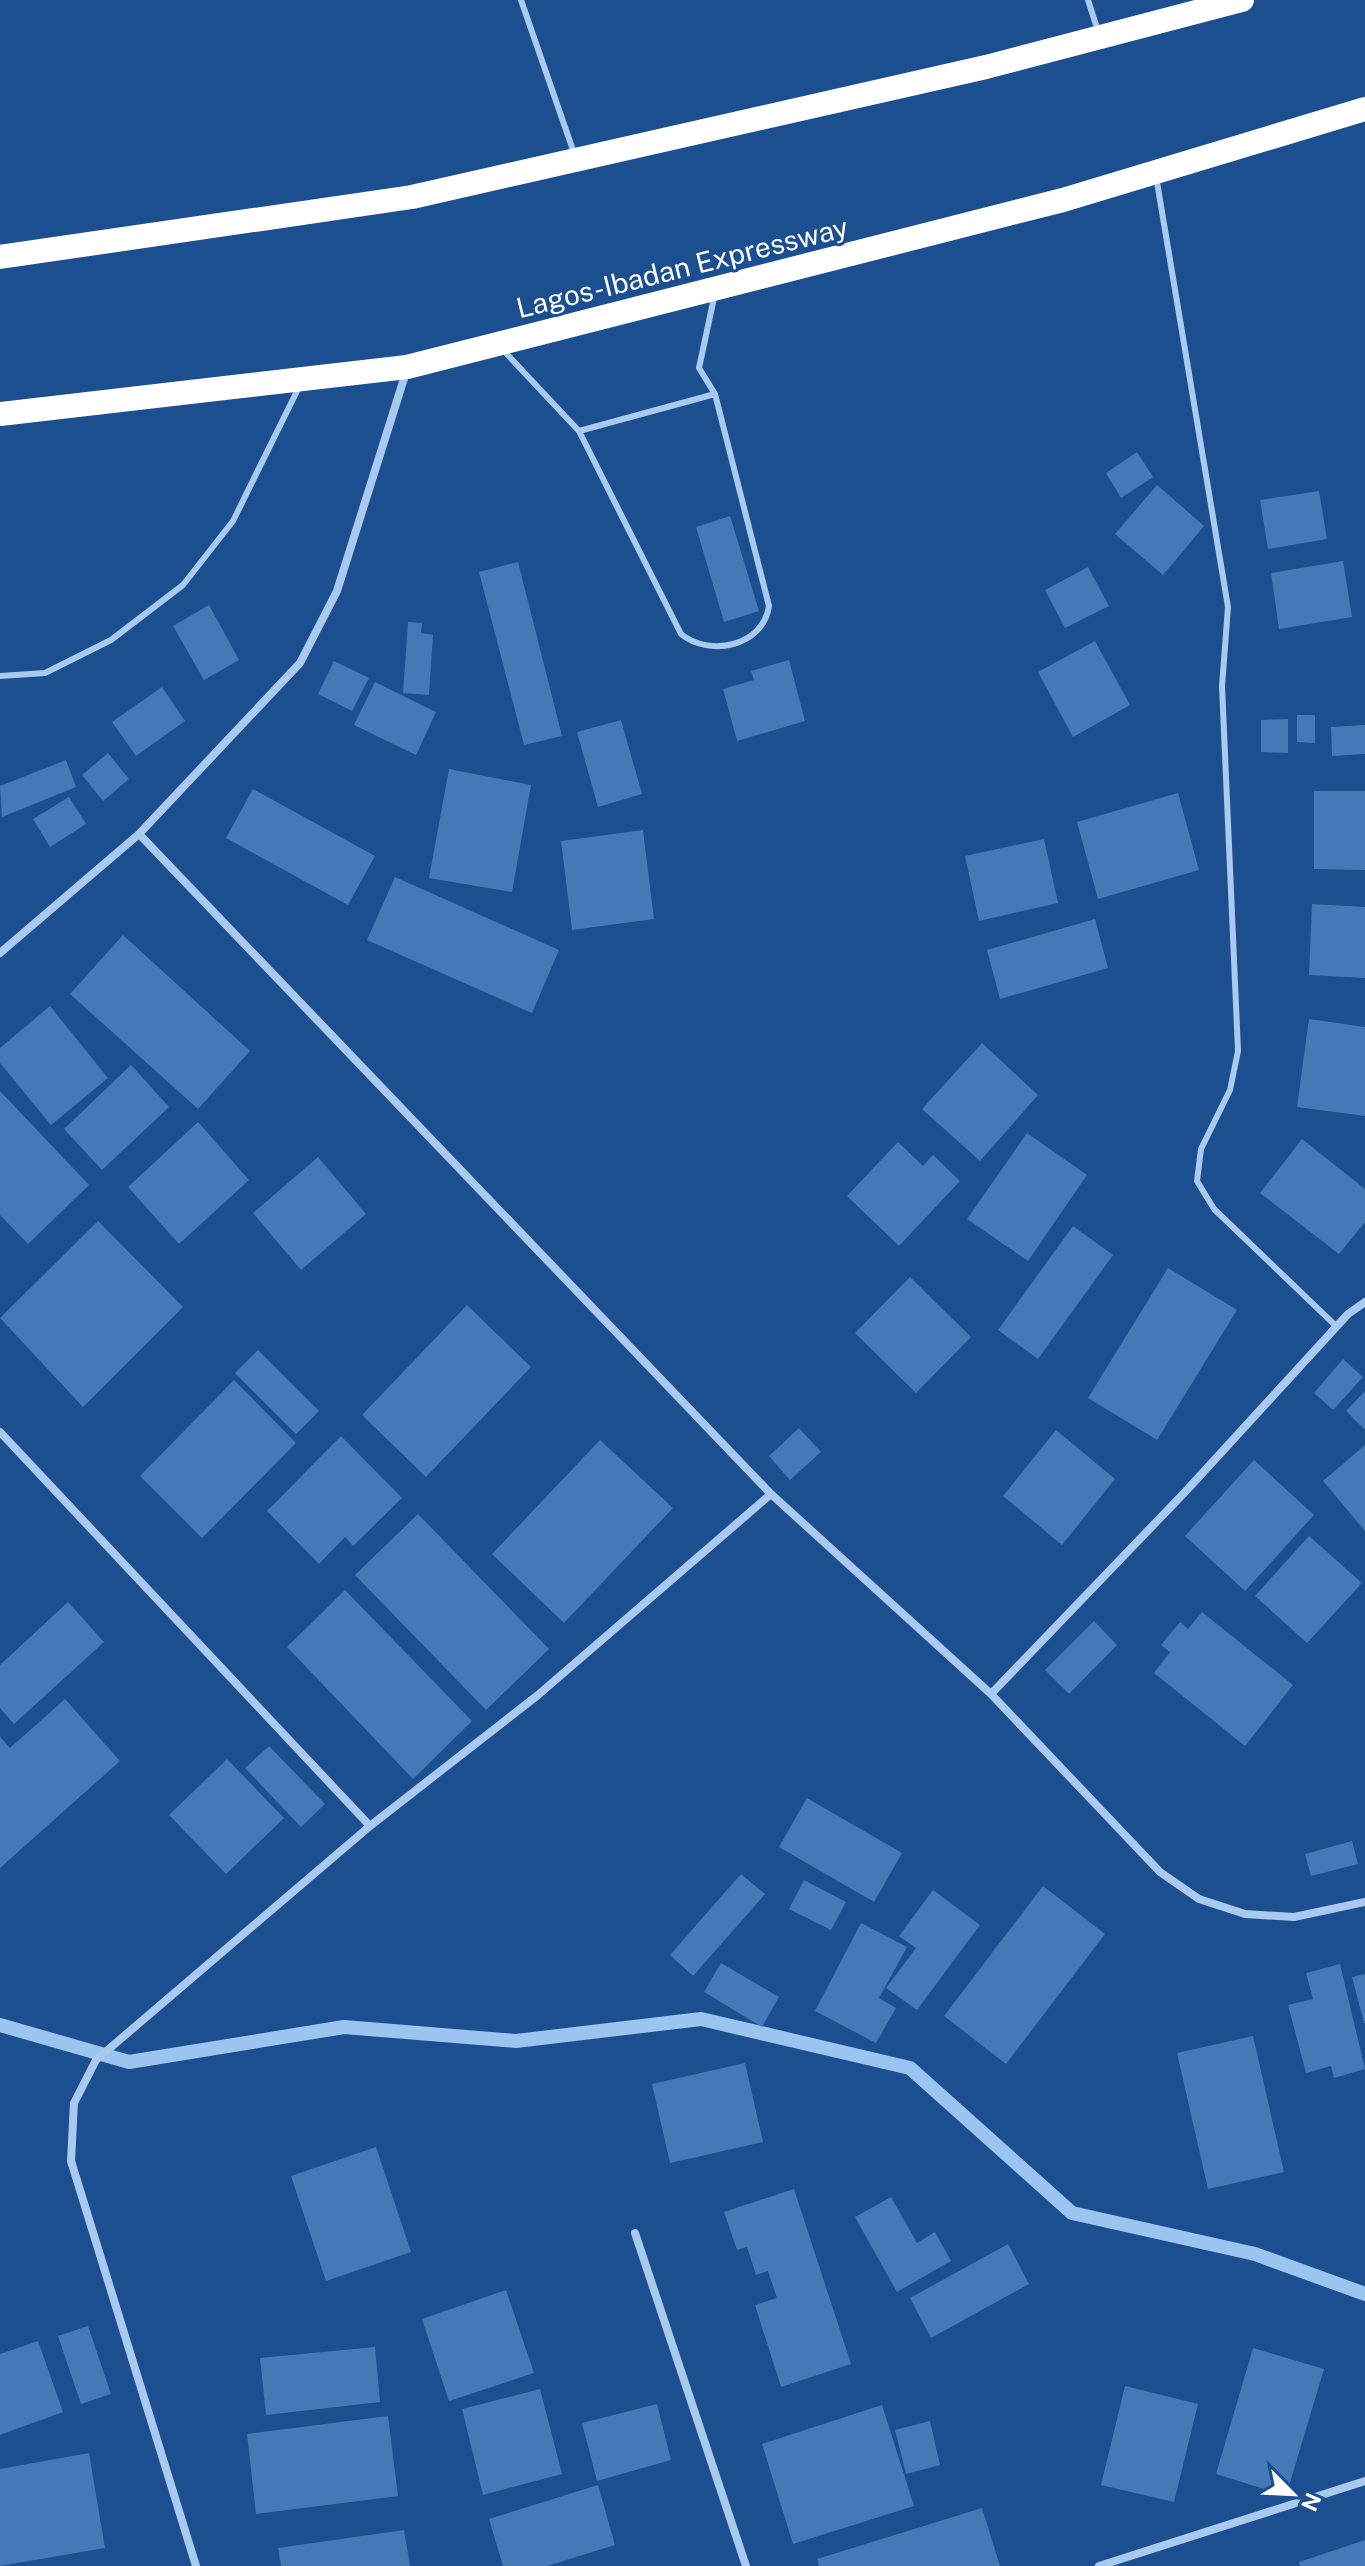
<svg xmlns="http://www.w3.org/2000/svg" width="1365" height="2566" viewBox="0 0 1365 2566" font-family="'Public Sans',sans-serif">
<rect width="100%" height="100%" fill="#1b4f8f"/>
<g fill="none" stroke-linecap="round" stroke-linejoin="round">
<!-- stream -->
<path stroke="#9cc4f0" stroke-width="14" d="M0,2025L129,2062L344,2027L516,2041L701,2019L910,2068L1072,2213L1255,2254L1365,2294"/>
</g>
<!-- building -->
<path fill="#4478b7" d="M1137,452L1153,477L1121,498L1106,473Z
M1157,485L1204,526L1163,575L1115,534Z
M1319,491L1327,539L1268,549L1260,500Z
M730,516L759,611L724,622L696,527Z
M1343,561L1352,617L1279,629L1271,573Z
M518,562L562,736L524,745L479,572Z
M1088,567L1109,606L1065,628L1045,590Z
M209,605L239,660L204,680L173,626Z
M408,622L422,623L421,633L433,635L429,695L403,693Z
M1095,641L1130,705L1073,737L1038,672Z
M789,660L805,721L737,741L723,689L754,680L751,671Z
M334,661L369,678L352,711L318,694Z
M375,682L436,712L416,755L354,725Z
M162,687L185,721L136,756L112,722Z
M1297,715H1315V743L1297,742Z
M1288,719V753L1261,752V720Z
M621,720L642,794L598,807L577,732Z
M1365,725V754L1332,756L1331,727Z
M108,753L129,779L103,801L82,775Z
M66,760L76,787L2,817L0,786Z
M449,769L531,785L512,892L429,878Z
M253,789L375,856L348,905L226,838Z
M1314,791H1365V870L1314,869Z
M1178,793L1199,870L1098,899L1077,822Z
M69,797L86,824L50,847L33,819Z
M643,830L654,919L572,930L561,841Z
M1044,839L1058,903L979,921L965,856Z
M395,877L559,950L532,1013L367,940Z
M1312,904L1365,907V978L1309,975Z
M1095,919L1108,968L1000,999L987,950Z
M123,935L250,1051L198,1109L70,994Z
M50,1006L108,1078L51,1125L0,1063V1048Z
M1309,1019L1365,1027V1116L1297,1107Z
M982,1043L1038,1095L980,1161L922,1109Z
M131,1065L169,1107L102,1170L64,1129Z
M0,1091L89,1185L28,1244L0,1215Z
M198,1122L249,1180L179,1244L128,1187Z
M1027,1133L1087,1175L1028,1261L967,1219Z
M1302,1139L1365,1189V1222L1339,1254L1260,1193Z
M898,1142L923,1166L933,1155L960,1181L899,1246L847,1196Z
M318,1157L366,1214L301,1270L253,1213Z
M98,1221L183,1307L83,1407L0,1318Z
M1073,1226L1113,1255L1038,1359L998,1330Z
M1168,1268L1237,1310L1157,1440L1088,1398Z
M910,1277L971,1337L916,1393L855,1333Z
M467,1305L531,1367L426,1477L362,1415Z
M258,1350L319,1411L296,1434L235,1373Z
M1343,1359L1363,1377L1333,1410L1314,1393Z
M234,1380L296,1443L202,1538L140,1476Z
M1365,1391V1430L1346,1411Z
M799,1428L821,1452L790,1480L769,1456Z
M1056,1430L1115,1479L1062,1545L1003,1496Z
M341,1436L402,1498L353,1546L345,1537L319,1564L267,1511Z
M600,1440L673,1508L564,1623L492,1554Z
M1365,1445V1531L1323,1481Z
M1254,1460L1314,1515L1245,1591L1185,1536Z
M418,1514L549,1649L486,1710L355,1575Z
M1309,1536L1362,1583L1307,1643L1255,1596Z
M345,1590L472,1721L413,1779L287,1647Z
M68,1602L104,1642L14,1724L0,1708V1665Z
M1202,1612L1293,1685L1245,1746L1154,1673L1170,1652L1161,1645L1180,1622L1188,1629Z
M1094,1621L1117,1645L1069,1694L1045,1670Z
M65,1699L120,1761L0,1868V1737L10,1748Z
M269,1746L325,1804L301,1827L245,1768Z
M227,1759L284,1818L226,1874L169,1815Z
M807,1798L902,1853L874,1902L779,1847Z
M1352,1841L1358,1864L1311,1876L1305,1854Z
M741,1874L765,1894L693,1976L670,1955Z
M804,1880L846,1902L831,1930L789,1909Z
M1043,1886L1105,1934L1006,2064L944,2016Z
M933,1890L980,1925L917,2010L886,1988L916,1948L899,1936Z
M861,1923L907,1947L879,1998L896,2008L876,2043L815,2011Z
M721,1963L779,1997L762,2027L704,1992Z
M1340,1964L1365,2069L1334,2078L1331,2066L1306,2073L1288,2005L1313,1999L1306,1973Z
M1365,1974V2023H1364L1352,1977Z
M1253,2036L1284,2172L1208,2189L1177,2053Z
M745,2063L763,2142L670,2163L652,2084Z
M376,2147L411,2252L326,2281L291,2176Z
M794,2189L851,2364L781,2387L755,2305L777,2298L768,2271L756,2275L747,2247L737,2250L724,2212Z
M891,2197L917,2243L935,2232L951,2261L897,2292L855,2217Z
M1008,2244L1029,2284L931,2338L910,2298Z
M506,2290L534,2373L449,2401L422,2319Z
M88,2326L111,2394L81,2404L58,2336Z
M38,2341L63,2412L0,2435V2354Z
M375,2347L380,2402L266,2415L260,2358Z
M1253,2348L1324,2369L1286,2496L1216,2474Z
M1125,2386L1198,2404L1174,2502L1101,2485Z
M540,2389L562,2474L483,2495L462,2409Z
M657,2404L671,2460L597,2481L582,2423Z
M882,2405L914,2506L793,2544L762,2444Z
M388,2416L398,2496L256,2514L247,2434Z
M930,2421L940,2465L906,2474L895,2430Z
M89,2453L105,2548L0,2566V2469Z
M598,2485L615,2545L547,2566H503L489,2519Z
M982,2508L1000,2566H819L817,2559Z
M404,2530L410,2566H281L278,2548Z
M1365,2540V2566H1300L1299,2562Z"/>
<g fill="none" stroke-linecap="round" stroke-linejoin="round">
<!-- service -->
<path stroke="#a9c9ee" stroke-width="6" d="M521,0L574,153
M1088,0L1098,31
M1156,176L1228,607L1222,686L1238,1051L1230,1090L1201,1149L1197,1181L1214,1209L1336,1326
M503,350L579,431L681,634C709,657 763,647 769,606L715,394L699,368L715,293
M579,431L715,394
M0,676L45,673L111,640L183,585L233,521L300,385"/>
<!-- minor -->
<path stroke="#a9c9ee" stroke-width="8" d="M139,834L771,1494L991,1694L1160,1872L1199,1899L1245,1914L1294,1917L1365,1902
M0,953L139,834L300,663L337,591L407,369
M0,1432L370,1826
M991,1694L1186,1491L1348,1314L1365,1302
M635,2233L746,2566
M196,2566L71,2161L74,2103L96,2060L370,1826L538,1695L771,1494
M1099,2566L1365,2481"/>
<!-- motorway -->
<path stroke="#fff" stroke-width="24" d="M0,257L412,197L986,67L1242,0
M0,414L407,367L1063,200L1365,109"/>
</g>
<g text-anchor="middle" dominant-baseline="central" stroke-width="6" stroke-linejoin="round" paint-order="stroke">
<!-- street labels -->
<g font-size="28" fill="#fff" stroke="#1b4f8f">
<text transform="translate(682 267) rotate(-14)">Lagos-Ibadan Expressway</text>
</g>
</g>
<!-- north arrow -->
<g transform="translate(1293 2494) rotate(114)" stroke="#1b4f8f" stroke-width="6" paint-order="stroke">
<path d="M0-6L14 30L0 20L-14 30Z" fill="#ffffff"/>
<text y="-12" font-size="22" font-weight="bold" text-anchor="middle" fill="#ffffff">N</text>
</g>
</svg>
